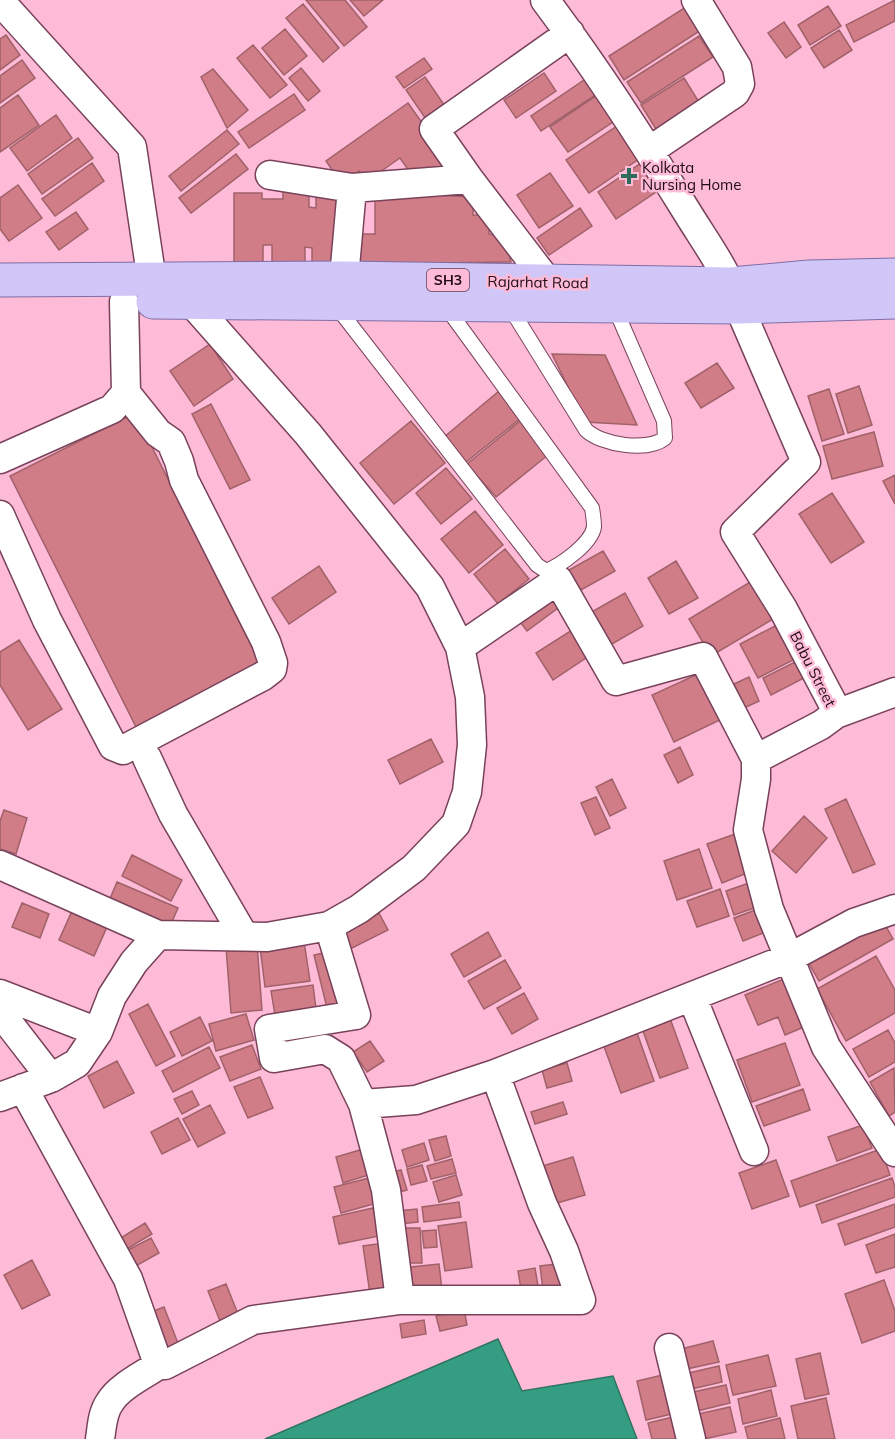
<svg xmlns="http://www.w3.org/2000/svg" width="895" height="1439" viewBox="0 0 895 1439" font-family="Mulish,sans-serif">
<rect width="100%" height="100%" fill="#fdbbd7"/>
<!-- water -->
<path fill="#359e82" stroke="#2f7262" stroke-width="1.5" d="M498,1339L522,1391L613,1376L637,1439H265Z"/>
<!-- building -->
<path fill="#d17d88" stroke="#a06169" stroke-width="1.5" d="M306,0H345L367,27L344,46Z
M350,0H383L364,16Z
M895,0V21L854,42L846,25Z
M303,4L339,48L323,62L286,18Z
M689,5L704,28L624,80L609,56Z
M828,6L841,26L810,45L798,25Z
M784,22L801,47L786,58L768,33Z
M285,29L307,56L284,75L262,48Z
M839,30L852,50L824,68L811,48Z
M6,35L20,55L0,70V39Z
M699,36L713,57L641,103L627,82Z
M253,45L287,85L270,98L237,58Z
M424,58L432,69L404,88L396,77Z
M22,60L35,78L0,103V76Z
M301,68L320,91L308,101L289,78Z
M213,69L248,110L227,128L201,77Z
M544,73L556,91L516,118L504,100Z
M425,77L449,112L430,125L406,90Z
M587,78L598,93L541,131L531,116Z
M684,78L702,107L659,134L641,105Z
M294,94L305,110L249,148L238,132Z
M599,94L616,120L568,152L550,127Z
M18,95L39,125L0,152V108Z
M408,103L452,165L414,178L400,158L367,181L359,171L341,183L326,161Z
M56,115L72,138L27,171L10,148Z
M620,124L642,157L589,193L566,160Z
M227,130L239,144L181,191L169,176Z
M78,138L93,158L42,194L28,174Z
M236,154L248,169L191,213L179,198Z
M92,163L104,181L55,216L42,199Z
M641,163L659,190L616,219L598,192Z
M550,173L573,206L539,228L517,195Z
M18,185L42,218L9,241L0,229V198Z
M283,187H309V207L316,208V191H339V266H312V248L305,247V265H272V245H263V265L234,264V193H262V199H283Z
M375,192L473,197V215H489V234L505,237L511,262L357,264L358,234H375Z
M580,208L592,226L549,255L537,238Z
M76,212L88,229L59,250L46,232Z
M210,344L233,379L194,406L170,371Z
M552,354L605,355L637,425L585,422Z
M717,363L734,388L701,408L685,383Z
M859,386L872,425L848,433L836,394Z
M829,389L844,434L822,441L808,396Z
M499,391L521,418L465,463L444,437Z
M211,404L250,480L230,489L192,414Z
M135,413L262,667L137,729L10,476Z
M411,421L445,463L394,504L360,463Z
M520,421L548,455L496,497L467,464Z
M874,432L883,466L832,479L823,446Z
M446,468L472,499L441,524L416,493Z
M895,475V504L883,481Z
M832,493L864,542L831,563L799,514Z
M475,511L503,545L469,573L441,539Z
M505,549L529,579L498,604L474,574Z
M603,551L615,571L572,595L560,575Z
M676,561L698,598L669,614L648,578Z
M319,566L336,592L289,624L272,598Z
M755,579L778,616L711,656L689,619Z
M545,590L558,608L527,631L513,613Z
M625,593L643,626L600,651L581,618Z
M779,624L797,658L758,678L740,644Z
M572,630L589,656L553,680L536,653Z
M19,640L62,709L28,730L0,685V652Z
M795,662L804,678L771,695L763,678Z
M698,674L720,720L674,742L652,695Z
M749,677L759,701L744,708L734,684Z
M431,739L443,762L400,784L388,760Z
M680,747L693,775L678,783L664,755Z
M612,779L626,808L610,816L596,787Z
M596,797L610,828L595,835L581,803Z
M846,799L875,864L853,873L825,809Z
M4,810L27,818L16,854L0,849V821Z
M804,816L827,838L796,873L772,851Z
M738,833L752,871L722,883L707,844Z
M699,849L712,888L677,900L664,861Z
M132,855L182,880L171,901L122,876Z
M117,882L178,908L167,933L106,908Z
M752,882L760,906L734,915L726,891Z
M720,889L729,916L697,927L687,901Z
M76,902L111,918L94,956L59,940Z
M22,903L49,914L40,938L12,927Z
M758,909L766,932L743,941L734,918Z
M379,913L388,930L348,950L339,933Z
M882,919L893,939L819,981L807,960Z
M488,932L501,956L464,977L451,954Z
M304,941L310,981L265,987L260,947Z
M257,944L262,1010L231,1013L226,947Z
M332,951L347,1012L329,1016L314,955Z
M876,956L895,990V1013L846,1041L817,989Z
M505,960L521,988L484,1009L468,981Z
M791,976L811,1024L785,1035L778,1017L758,1025L745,995Z
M313,985L316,1009L275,1015L271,991Z
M524,993L538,1019L512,1034L497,1008Z
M148,1004L175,1056L156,1066L129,1014Z
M667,1010L688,1068L660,1078L639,1020Z
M246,1014L254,1040L216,1051L209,1024Z
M200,1017L212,1041L182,1056L170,1032Z
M636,1030L654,1081L621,1093L602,1041Z
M888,1030L895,1043V1062L869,1077L853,1049Z
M370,1041L384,1061L367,1072L353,1052Z
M785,1043L800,1085L752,1102L737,1060Z
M252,1045L261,1069L230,1081L220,1057Z
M209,1047L220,1068L173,1092L162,1071Z
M117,1061L134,1093L104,1108L88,1076Z
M567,1063L572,1081L547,1088L542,1070Z
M894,1068L895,1112L889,1116L870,1082Z
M260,1077L273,1108L248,1118L234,1087Z
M803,1089L810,1110L764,1126L756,1106Z
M192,1091L199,1105L182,1114L174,1099Z
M563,1102L567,1114L535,1124L531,1112Z
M210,1105L225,1133L198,1147L183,1119Z
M178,1118L190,1140L162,1154L151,1132Z
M863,1125L872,1148L837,1161L828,1137Z
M446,1136L451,1156L435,1161L429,1140Z
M424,1143L429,1160L407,1167L402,1150Z
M370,1147L378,1172L343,1183L336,1157Z
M881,1149L890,1175L800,1207L791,1181Z
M573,1157L585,1195L550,1205L539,1167Z
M452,1159L456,1173L431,1179L427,1166Z
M776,1160L789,1196L752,1209L739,1173Z
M422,1165L427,1181L411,1185L407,1169Z
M401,1170L407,1190L393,1194L388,1173Z
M456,1175L462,1195L439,1202L433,1182Z
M377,1176L384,1201L341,1213L334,1187Z
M892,1178L895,1187V1197L822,1223L816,1205Z
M459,1202L461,1217L424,1222L422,1207Z
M895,1204V1227L845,1245L838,1224Z
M373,1208L379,1236L339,1244L333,1217Z
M417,1209L418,1222L399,1224L397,1211Z
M466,1222L472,1267L445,1271L438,1226Z
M145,1223L152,1234L125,1250L119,1239Z
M405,1228H420L422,1263H407Z
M436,1230L437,1247L424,1248L422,1231Z
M895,1234V1267L876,1273L866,1245Z
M151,1238L159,1253L134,1267L126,1251Z
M384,1243L391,1291L370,1294L363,1246Z
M32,1260L50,1295L22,1309L4,1275Z
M565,1263L567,1288L543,1290L540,1266Z
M439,1264L442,1290L404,1295L401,1268Z
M535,1268L538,1286L521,1289L518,1271Z
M884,1280L895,1311V1331L862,1343L845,1294Z
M226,1284L240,1319L222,1326L208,1291Z
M164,1307L181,1351L164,1358L146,1314Z
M464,1309L467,1325L440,1331L436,1316Z
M424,1320L426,1334L402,1338L400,1324Z
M713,1341L719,1362L682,1370L677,1350Z
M820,1353L829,1394L805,1399L796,1359Z
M768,1355L776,1386L733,1395L726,1365Z
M719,1366L722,1382L687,1390L684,1374Z
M667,1374L676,1413L646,1420L637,1381Z
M726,1385L730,1403L693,1412L688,1393Z
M771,1390L777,1416L743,1424L738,1399Z
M826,1398L835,1439H798L791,1406Z
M730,1407L736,1432L704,1439L698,1414Z
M677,1416L683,1439H652L648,1423Z
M780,1418L785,1439H748L745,1427Z"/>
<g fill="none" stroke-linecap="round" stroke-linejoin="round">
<defs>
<path id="lane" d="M336,306L537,565L546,571C561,565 591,544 594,527C594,521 593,514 592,508L446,307
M509,306L586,430C601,445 648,452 665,438L664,421L614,306"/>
<path id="street" d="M545,0C596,68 642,139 687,212C706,243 728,272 739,307L806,462L735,532L783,609L832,702L836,714L821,725L756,759V779L748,830L769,909L826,1047L895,1152
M0,1L132,147L155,301
M649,151L735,93L740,84L737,67L696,0
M270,175L352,188
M344,278L352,188L469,179
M548,282L469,179L434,129L570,33
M0,459L112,409L126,393
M0,515L47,620L113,746L123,750L263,676L272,669L273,663L266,642L184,480L179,461L171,442L158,433L126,393L124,302
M460,647L558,580L616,681L703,657L756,759
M836,714L895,692
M147,758L173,814L244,936
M0,865L158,935
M329,926L356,1015L269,1029L274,1058L325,1049L341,1059L363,1104L416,1100L495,1074L789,958L854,923L895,909
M0,994L98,1032
M692,997L754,1151
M0,1012L51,1078
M23,1088L128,1279L156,1358L160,1364L165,1365L253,1320L400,1300L386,1190L363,1104
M0,1097L51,1078L77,1063L98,1032L112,996L134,962L158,935L267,937L329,926L359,909L414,868L456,824L467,792L472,745L470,697L460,647L430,587L308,434L192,303
M400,1300H581L564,1251L542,1203L495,1074
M669,1348L691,1439
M100,1439C102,1427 102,1413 110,1402C120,1386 144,1375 160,1364"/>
<path id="primary" d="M0,280L344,278L731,284L809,277L895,275
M153,302L739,307L895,302"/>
</defs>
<!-- lane casing -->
<use href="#lane" stroke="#79425b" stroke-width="16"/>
<!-- street casing -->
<use href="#street" stroke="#79425b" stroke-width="31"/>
<!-- primary casing -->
<use href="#primary" stroke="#7f6da6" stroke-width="35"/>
<!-- lane -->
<use href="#lane" stroke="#fff" stroke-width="14"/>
<!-- street -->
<use href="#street" stroke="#fff" stroke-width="28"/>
<!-- primary -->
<use href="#primary" stroke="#d0c7f8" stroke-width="33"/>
</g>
<!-- markers -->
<path fill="#2d6c5a" stroke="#fdbbd7" stroke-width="2" d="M626 167h6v6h6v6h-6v6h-6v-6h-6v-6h6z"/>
<g text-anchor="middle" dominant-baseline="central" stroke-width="5" stroke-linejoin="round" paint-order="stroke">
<!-- shield labels -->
<rect fill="#fdbbd7" stroke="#634050" stroke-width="1.5" x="427" y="269" width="42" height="22" rx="4.5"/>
<g font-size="14" font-weight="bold" fill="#210b16">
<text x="448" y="280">SH3</text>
</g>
<!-- poi labels -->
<g font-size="15" fill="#210b16" stroke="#fdbbd7" text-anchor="start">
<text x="642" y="167">Kolkata<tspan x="642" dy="17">Nursing Home</tspan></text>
</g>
<!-- street labels -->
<g font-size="15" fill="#210b16" stroke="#fdbbd7">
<text transform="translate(538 282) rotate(1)">Rajarhat Road</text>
<text transform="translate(813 669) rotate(63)">Babu Street</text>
</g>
</g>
</svg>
